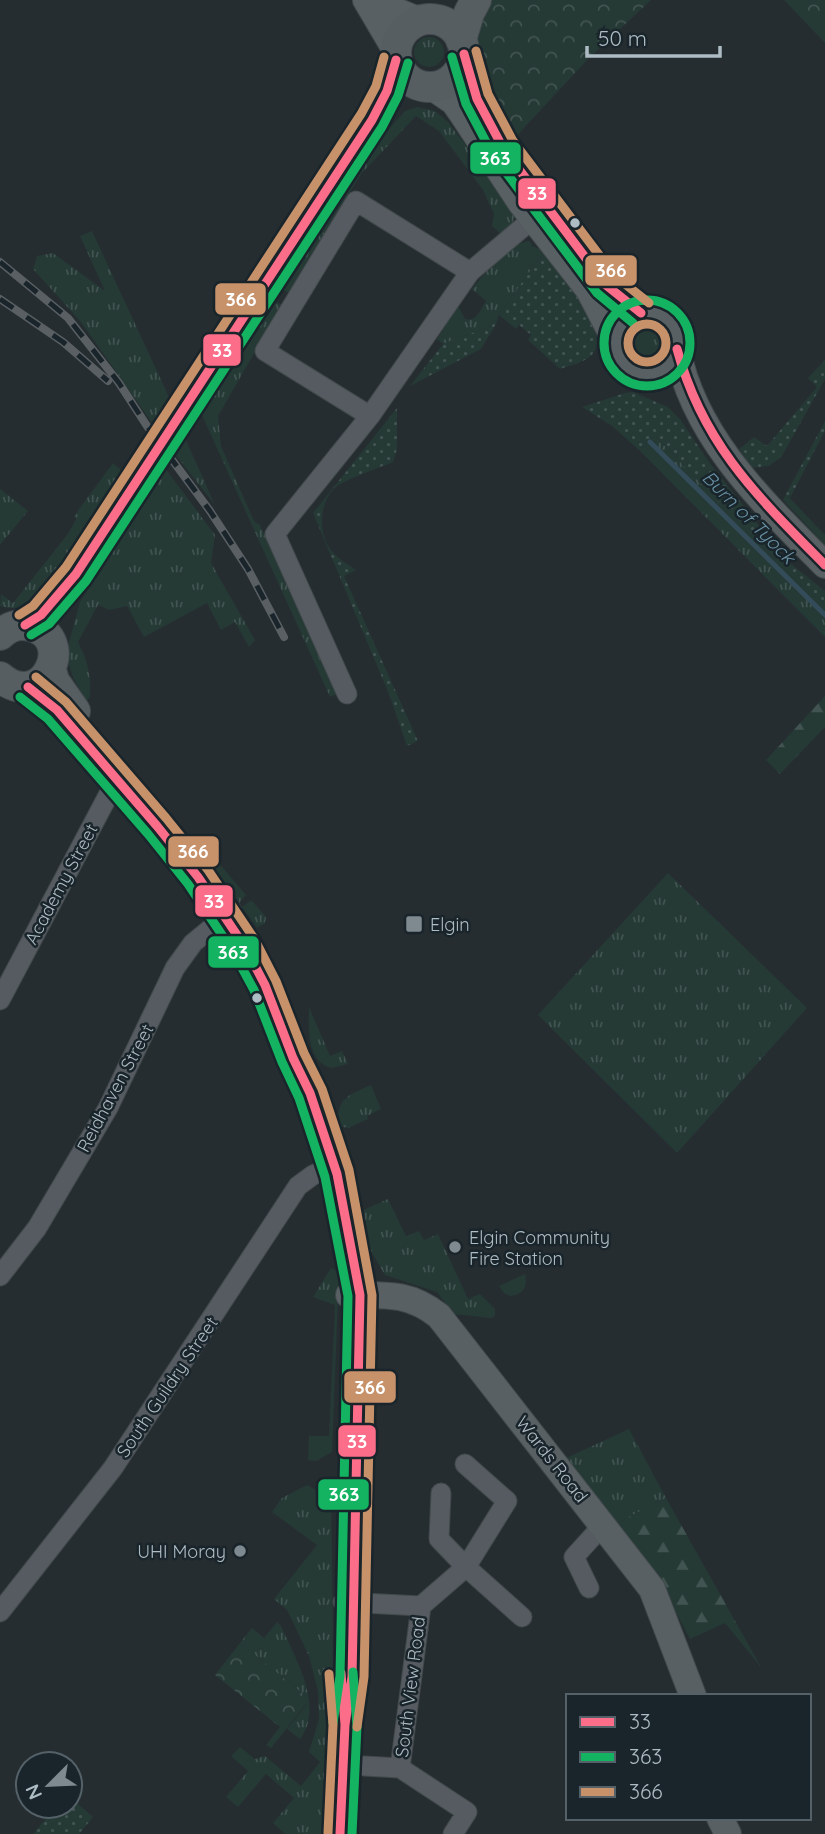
<svg xmlns="http://www.w3.org/2000/svg" width="825" height="1834" viewBox="0 0 825 1834" font-family="Quicksand,sans-serif">
<defs>
<pattern id="grass-tufts" width="24" height="20" patternUnits="userSpaceOnUse" patternTransform="scale(1.75)"><rect width="24" height="20" fill="#253935"/><path d="M3 7l-1-3M5 7V3M7 7l1-3M15 17l-1-3M17 17v-4M19 17l1-3" fill="none" stroke="#425451"/></pattern>
<pattern id="forest-firs" width="22" height="20" patternUnits="userSpaceOnUse" patternTransform="scale(1.75)"><rect width="22" height="20" fill="#253935"/><path d="M5 1l3.5 6h-7zM16 11l3.5 6h-7z" fill="#425451"/></pattern>
<pattern id="park-crowns" width="20" height="18" patternUnits="userSpaceOnUse" patternTransform="scale(1.75)"><rect width="20" height="18" fill="#253935"/><path d="M2 6a3 3 0 1 1 6 0M12 15a3 3 0 1 1 6 0" fill="none" stroke="#425451"/></pattern>
<pattern id="garden-dots" width="8" height="8" patternUnits="userSpaceOnUse" patternTransform="scale(1.75)"><rect width="8" height="8" fill="#253935"/><path d="M2 2h.1M6 6h.1" fill="none" stroke="#425451" stroke-width="1.8" stroke-linecap="round"/></pattern>
</defs>
<rect width="100%" height="100%" fill="#252d31"/>
<!-- grass -->
<path fill="url(#grass-tufts)" d="M414 52a15 15 0 1 1 30 0a15 15 0 1 1-30 0Z
M417,107L435,111L448,122L516,211C514,221 510,230 500,233L492,226L494,214L483,190L439,131L416,116L361,174L289,293L282,289L381,138L405,111Z
M92,231L169,397L152,423L81,322L33,269L37,256L53,253L105,291L80,236Z
M530,241L532,246L540,249L543,253L491,326L443,344L437,339L458,306L465,319C478,322 480,309 486,301L472,289C484,274 510,242 530,241Z
M275,301L282,305L218,416L221,446L254,521L260,525L337,694L330,697L201,413Z
M632 343a15 15 0 1 1 30 0a15 15 0 1 1-30 0Z
M655,436L825,611V637L640,451Z
M185,438L215,505L175,454Z
M113,463L122,471L43,594C28,606 19,611 0,606L1,594L13,603L67,535L77,518L74,516Z
M165,468L215,535L211,563L255,640L249,647L235,622L221,630L207,603L144,637L127,606L109,610L98,605L78,642C88,661 91,676 90,697L86,701L73,677L69,665L68,646L80,602Z
M0,489L28,511L0,545Z
M786,494L825,535V545L783,500Z
M195,835L246,895L239,903C231,891 195,844 195,835Z
M668,873L807,1008L677,1153L538,1015Z
M250,901H252L266,917L265,923L257,928L242,907Z
M309,1007L330,1056L342,1051L348,1064L332,1068C306,1062 309,1028 309,1007Z
M371,1085L381,1109L367,1116L368,1119L348,1128L339,1126C335,1098 349,1095 371,1085Z
M388,1199L406,1236L419,1231L424,1240L438,1234L468,1299L480,1294L495,1309V1316L491,1318L453,1314L437,1292L385,1275L368,1246L361,1211Z
M331,1268L339,1272L332,1452L316,1461L308,1460L309,1436H329L335,1305L313,1297Z
M525,1274C528,1287 524,1294 510,1296L504,1293L499,1286Z
M629,1429L666,1498L615,1524L564,1459Z
M307,1485L331,1498C333,1610 335,1722 327,1834H285L273,1823L294,1798L266,1774L238,1807L226,1797L248,1771L231,1756L240,1747L255,1759L265,1756L301,1786L320,1762L309,1752L319,1719L318,1691L309,1656L287,1610L274,1599L317,1545L272,1512L282,1498Z
M277,1622L281,1626C295,1658 325,1707 300,1739L287,1729L307,1704V1697L240,1643L252,1628L264,1638Z"/>
<!-- forest -->
<path fill="url(#forest-firs)" d="M825,696V727L780,774L766,760Z
M666,1498L761,1667L725,1623L690,1639L665,1592L615,1524Z"/>
<!-- park -->
<path fill="url(#park-crowns)" d="M476,0H651L588,59L511,142L491,103L483,69L452,78L457,73Z
M784,0H825V43Z
M240,1643L307,1697V1703L271,1748L266,1745L280,1727L215,1675Z"/>
<!-- garden -->
<path fill="url(#garden-dots)" d="M545,250C558,269 609,329 594,352C588,362 571,365 560,369L528,340L531,335L519,325L516,329L499,315L496,324L481,349L410,386L443,344L491,326Z
M825,360V379L782,456L769,466L751,468L739,449L754,437L767,446L817,387L808,378Z
M633,392L668,407L680,419L709,462L786,560L825,591V611L655,436L640,451L612,426L582,407L625,393Z
M397,408V449L393,462C379,468 346,479 336,487C319,502 318,531 330,549C337,558 347,564 356,570L344,576L418,741L407,746L389,694L313,513Z
M825,421V431L790,498L786,494Z
M74,1786L83,1794L77,1803L93,1817L79,1834H33L57,1806H70V1790Z"/>
<g fill="none" stroke-linecap="round" stroke-linejoin="round">
<!-- stream -->
<path stroke="#344c59" stroke-width="5" d="M650,442L825,615"/>
<defs>
<path id="street" d="M370,416L265,351L356,201L470,272
M347,694L275,534L370,416L470,272L542,211
M0,1000L111,790L123,774
M0,1276L37,1228L108,1108L175,968L193,943L232,911
M441,1493L439,1539L466,1567L522,1617
M589,1588L574,1557L604,1524
M343,1602L421,1606L400,1768
M421,1606L466,1567L507,1501L465,1464
M0,1612L113,1468L298,1186L313,1175L334,1166
M364,1766L400,1768L467,1812L453,1834"/>
<path id="secondary" d="M366,0L396,51
M381,0L394,10L418,20
M464,54L477,99L503,148L548,205L606,285L641,313
M432,87L454,102L463,115L521,203L589,290L616,342
M616 343a31 31 0 1 1 62 0a31 31 0 1 1-62 0Z
M677,349C694,438 764,503 825,565
M349,1295C385,1295 409,1292 439,1316L652,1589L693,1696
M720,1818L728,1834"/>
<path id="primary" d="M396 53a34 34 0 1 1 68 0a34 34 0 1 1-68 0Z
M461,40L469,13L476,0
M207,371L372,120L387,91L396,60
M25,625C71,598 107,527 136,482
M0,635C8,627 19,623 30,626C79,638 43,714 0,677
M51,670L54,681L75,711
M28,687L57,710L157,826L198,877L245,947L265,985L293,1058L310,1093L337,1174L360,1295L354,1603L352,1677L345,1725
M340,1834L345,1725L343,1705"/>
</defs>
<!-- street casing -->
<use href="#street" stroke="#42494c" stroke-width="21"/>
<!-- secondary casing -->
<use href="#secondary" stroke="#42494c" stroke-width="28"/>
<!-- primary casing -->
<use href="#primary" stroke="#424a4e" stroke-width="32"/>
<!-- street -->
<use href="#street" stroke="#555b60" stroke-width="19"/>
<!-- secondary -->
<use href="#secondary" stroke="#586064" stroke-width="26"/>
<!-- primary -->
<use href="#primary" stroke="#575e62" stroke-width="30"/>
<defs>
<path id="rail" d="M0,262L68,318L119,383L147,426L210,511L248,569L284,637
M0,299L63,342L108,381"/>
</defs>
<!-- rail casing -->
<use href="#rail" stroke="#595f63" stroke-width="8"/>
<!-- rail -->
<use href="#rail" stroke="#19252b" stroke-width="5" stroke-dasharray="16" stroke-linecap="butt"/>
<defs>
<path id="primary-bridge" d="M136,482L207,371"/>
</defs>
<!-- primary-bridge casing -->
<use href="#primary-bridge" stroke="#424a4e" stroke-width="32" stroke-linecap="butt"/>
<!-- primary-bridge -->
<use href="#primary-bridge" stroke="#575e62" stroke-width="30"/>
<defs>
<path id="bus-1" d="M464,54L477,99L503,148L606,285L641,313
M677,349C703,445 758,497 825,565
M25,625L41,615L76,574L372,120L387,91L396,60
M28,687L57,710L157,826L198,877L245,947L265,985L293,1058L310,1093L337,1174L360,1295L352,1677L345,1725
M340,1834L345,1725L341,1673"/>
<path id="bus-2" d="M452,57L466,104L493,155L597,293L633,323
M604 343a43 43 0 1 1 86 0a43 43 0 1 1-86 0Z
M31,635L49,624L86,581L382,127L398,96L408,63
M20,697L48,719L148,834L188,884L234,953L254,990L282,1062L299,1098L325,1177L348,1296L340,1676L333,1723
M352,1834L357,1726L353,1672"/>
<path id="bus-3" d="M476,51L488,94L513,141L615,276L649,303
M628 343a19 19 0 1 1 38 0a19 19 0 1 1-38 0Z
M19,615L33,606L66,567L361,114L376,86L384,57
M36,677L66,702L166,818L208,870L255,940L276,981L304,1053L322,1089L349,1170L372,1295L364,1677L357,1727
M328,1833L333,1725L329,1674"/>
</defs>
<!-- bus-1 casing -->
<use href="#bus-1" stroke="#19252b" stroke-width="14"/>
<!-- bus-2 casing -->
<use href="#bus-2" stroke="#19252b" stroke-width="14"/>
<!-- bus-3 casing -->
<use href="#bus-3" stroke="#19252b" stroke-width="14"/>
<!-- bus-1 -->
<use href="#bus-1" stroke="#fb6d88" stroke-width="9"/>
<!-- bus-2 -->
<use href="#bus-2" stroke="#13b361" stroke-width="9"/>
<!-- bus-3 -->
<use href="#bus-3" stroke="#c7916a" stroke-width="9"/>
</g>
<!-- markers -->
<g fill="#aebcc3" stroke="#19252b" stroke-width="2.5">
<circle cx="575" cy="223" r="6"/>
<circle cx="257" cy="998" r="6"/>
</g>
<g fill="#7e8a90" stroke="#19252b" stroke-width="2.5">
<rect x="405" y="915" width="18" height="18" rx="3.5"/>
<circle cx="455" cy="1247" r="7"/>
<circle cx="240" cy="1551" r="7"/>
</g>
<g text-anchor="middle" dominant-baseline="central" stroke-width="5" stroke-linejoin="round" paint-order="stroke">
<!-- street labels -->
<g font-size="18" fill="#aebcc3" stroke="#19252b">
<text transform="translate(61 884) rotate(-62)">Academy Street</text>
<text transform="translate(115 1088) rotate(-62)">Reidhaven Street</text>
<text transform="translate(167 1387) rotate(-56)">South Guildry Street</text>
<text transform="translate(552 1459) rotate(52)">Wards Road</text>
<text transform="translate(410 1687) rotate(-83)">South View Road</text>
</g>
<!-- poi labels -->
<g font-size="18" fill="#aebcc3" stroke="#19252b" text-anchor="start">
<text x="430" y="924">Elgin</text>
<text x="469" y="1237">Elgin Community<tspan x="469" dy="21">Fire Station</tspan></text>
<text x="226" y="1551" text-anchor="end">UHI Moray</text>
</g>
<!-- water labels -->
<g font-size="19" font-style="italic" fill="#688fa2" stroke="#19252b">
<text transform="translate(749 517) rotate(45)">Burn of Tyock</text>
</g>
</g>
<g stroke="#19252b" stroke-width="2.5">
<rect x="469" y="141" width="53" height="34" rx="7" fill="#13b361"/>
<rect x="517" y="177" width="40" height="33" rx="7" fill="#fb6d88"/>
<rect x="584" y="254" width="54" height="33" rx="7" fill="#c7916a"/>
<rect x="214" y="282" width="53" height="34" rx="7" fill="#c7916a"/>
<rect x="202" y="333" width="40" height="34" rx="7" fill="#fb6d88"/>
<rect x="167" y="835" width="53" height="33" rx="7" fill="#c7916a"/>
<rect x="194" y="884" width="40" height="34" rx="7" fill="#fb6d88"/>
<rect x="207" y="935" width="53" height="34" rx="7" fill="#13b361"/>
<rect x="343" y="1370" width="54" height="34" rx="7" fill="#c7916a"/>
<rect x="337" y="1424" width="40" height="34" rx="7" fill="#fb6d88"/>
<rect x="317" y="1478" width="53" height="33" rx="7" fill="#13b361"/>
</g>
<g font-size="19" text-anchor="middle" font-weight="bold" fill="#fff">
<text x="495" y="165">363</text>
<text x="537" y="200">33</text>
<text x="611" y="277">366</text>
<text x="241" y="306">366</text>
<text x="222" y="357">33</text>
<text x="193" y="858">366</text>
<text x="214" y="908">33</text>
<text x="233" y="959">363</text>
<text x="370" y="1394">366</text>
<text x="357" y="1448">33</text>
<text x="344" y="1501">363</text>
</g>
<!-- legend -->
<rect x="566" y="1694" width="245" height="126" fill="#19252b" stroke="#556168" stroke-width="2"/>
<rect x="580" y="1717" width="35" height="10" fill="#fb6d88" stroke="#556168" stroke-width="2"/>
<text x="629" y="1729" font-size="21" fill="#aebcc3">33</text>
<rect x="580" y="1752" width="35" height="10" fill="#13b361" stroke="#556168" stroke-width="2"/>
<text x="629" y="1764" font-size="21" fill="#aebcc3">363</text>
<rect x="580" y="1787" width="35" height="10" fill="#c7916a" stroke="#556168" stroke-width="2"/>
<text x="629" y="1799" font-size="21" fill="#aebcc3">366</text>
<!-- north arrow -->
<g transform="translate(49 1785) rotate(246)"><circle r="33" fill="#19252b" stroke="#556168" stroke-width="2"/>
<path d="M0-5L12 26L0 18L-12 26Z" fill="#7e8a90"/>
<text y="-10" font-size="19" font-weight="bold" text-anchor="middle" fill="#aebcc3">N</text>
</g>
<!-- scale -->
<path d="M587 46v10h133v-10" fill="none" stroke="#aebcc3" stroke-width="3.5"/>
<text x="598" y="46" font-size="21" fill="#aebcc3" stroke="#19252b" stroke-width="5" paint-order="stroke">50 m</text>
</svg>
